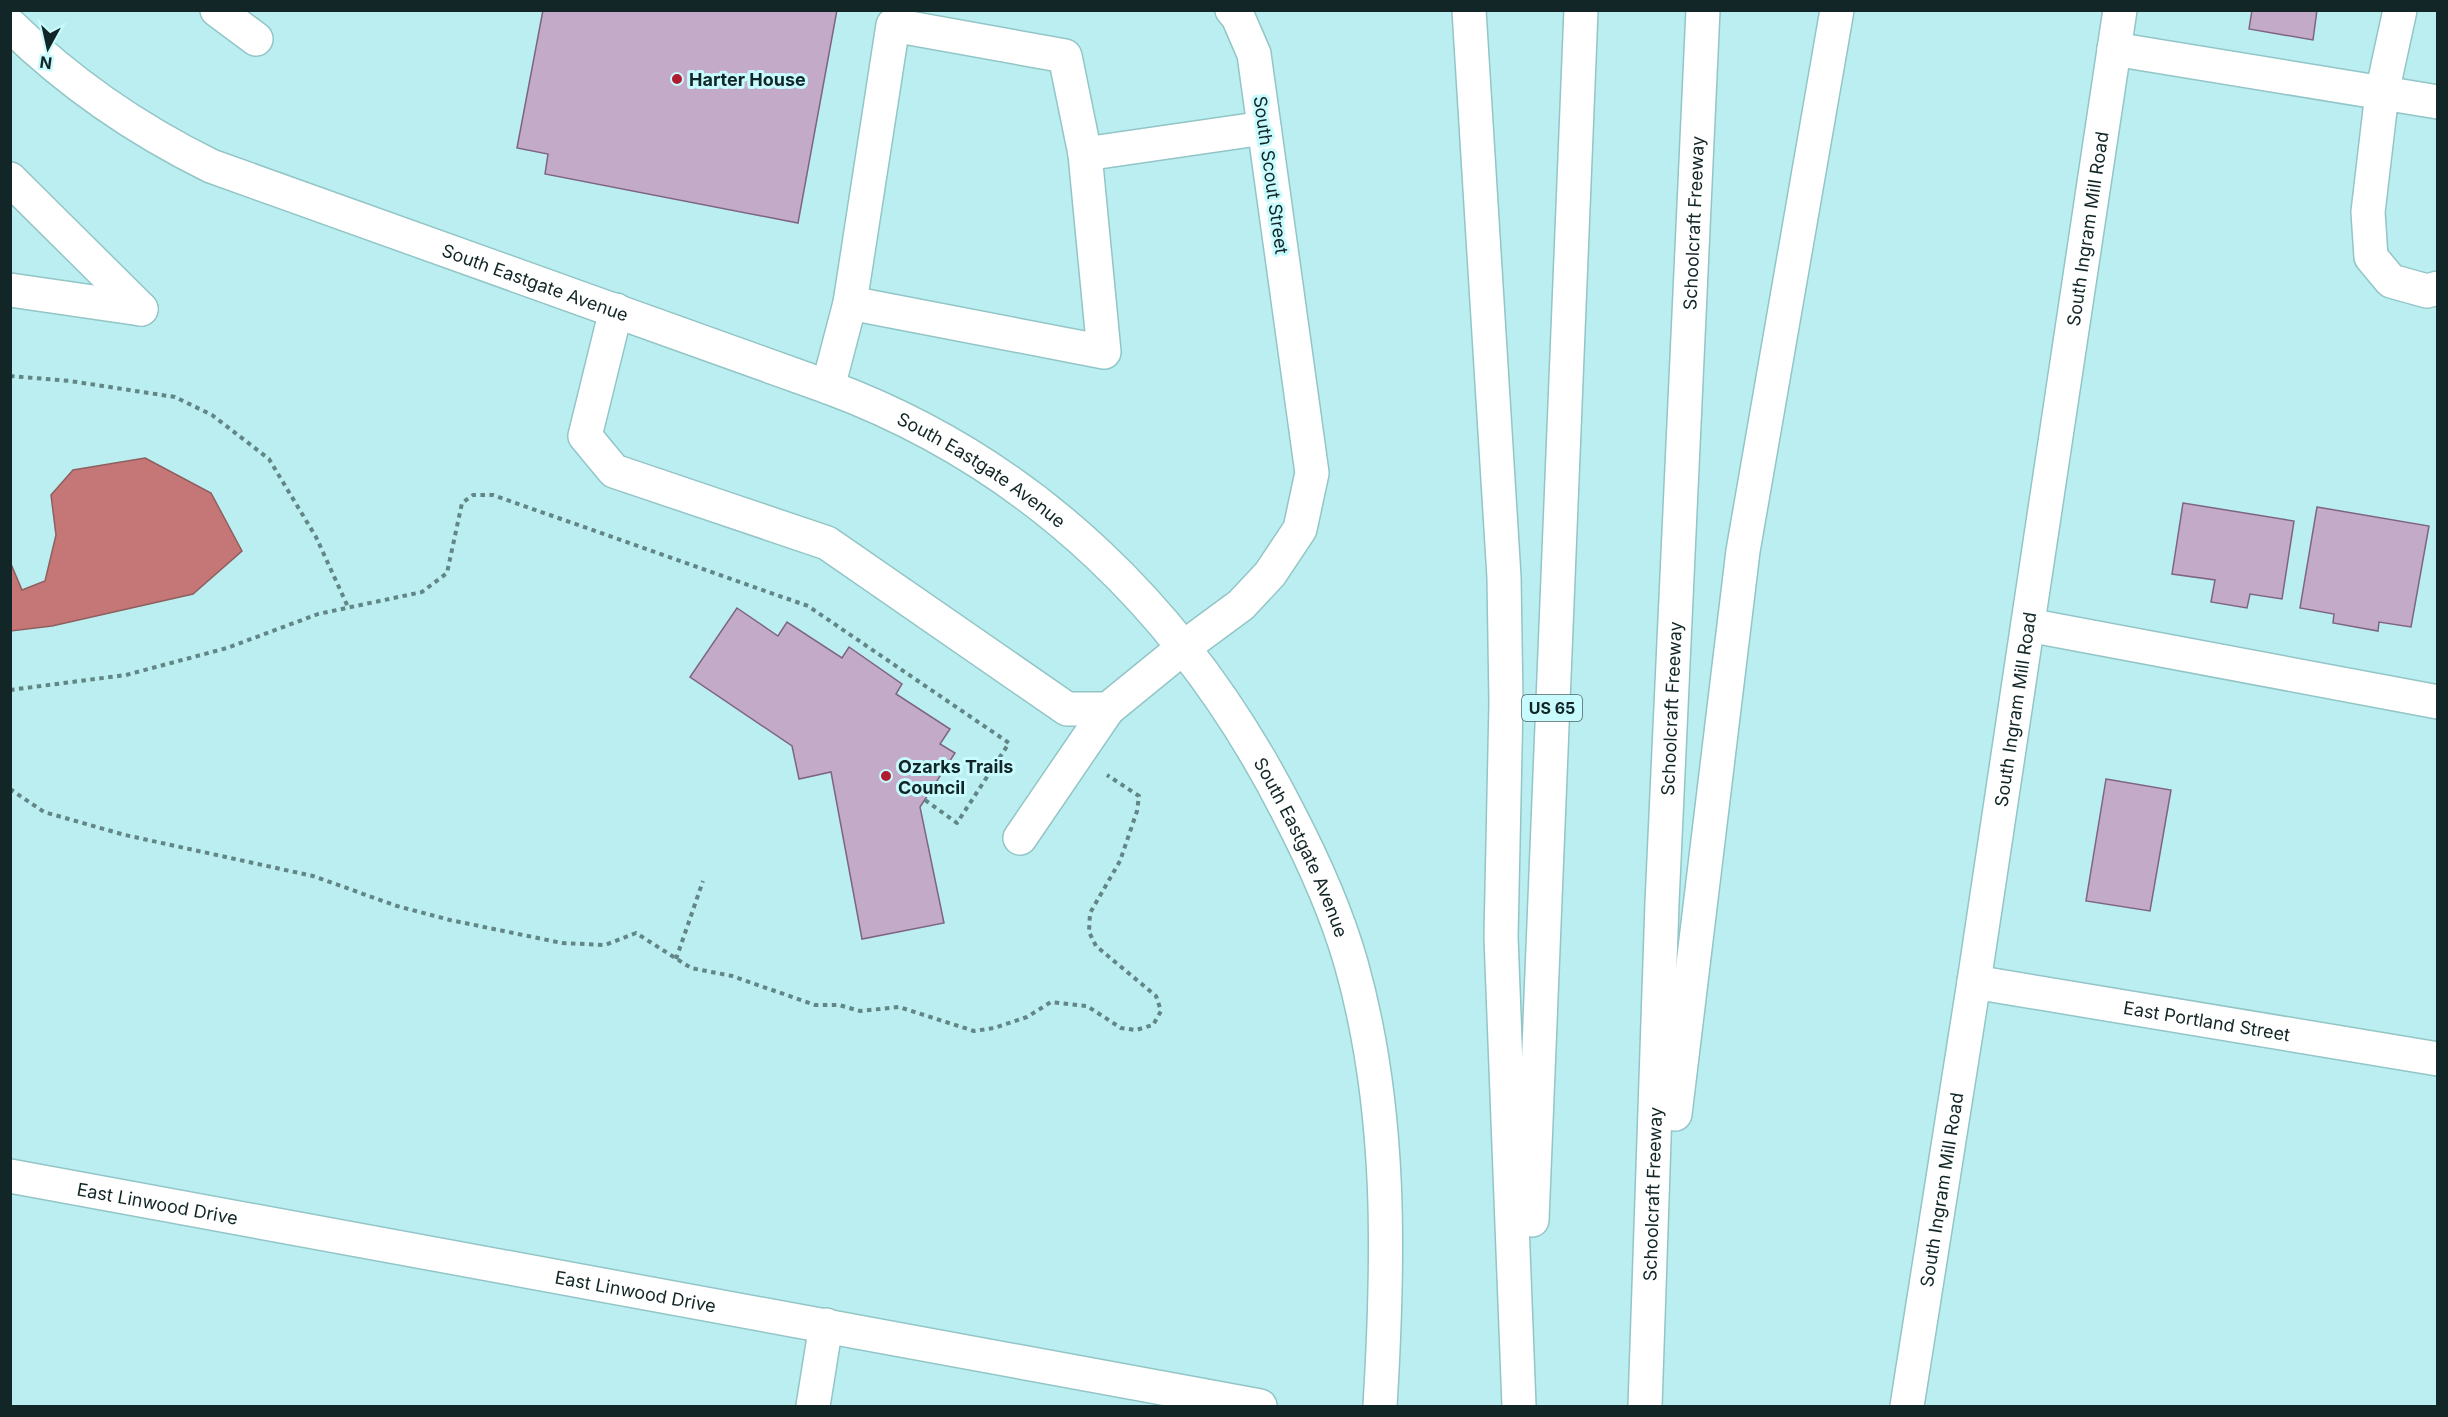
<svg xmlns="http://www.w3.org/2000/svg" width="2448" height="1417" viewBox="0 0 2448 1417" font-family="Inter,sans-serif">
<rect width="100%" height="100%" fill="#bbeef0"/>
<!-- water -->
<path fill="#c57777" stroke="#8f5f5f" stroke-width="1.5" d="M145,458L211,493L242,551L193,594L52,626L11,631V564L22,590L45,581L56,535L51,495L73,470Z"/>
<!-- building -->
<path fill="#c3aac9" stroke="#7d6582" stroke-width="1.5" d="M543,10H837L798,223L545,174L548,154L517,148Z
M2252,10H2317L2313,40L2249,29Z
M2183,503L2294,521L2282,599L2250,594L2247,608L2211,602L2215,580L2172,574Z
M2317,507L2429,526L2411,627L2379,622L2378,631L2333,623L2334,614L2300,608Z
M737,608L778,636L787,622L842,658L849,647L902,684L896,694L950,729L940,744L955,753L920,807L944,923L862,939L831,772L799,779L792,746L690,677Z
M2106,779L2171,790L2150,911L2086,901Z"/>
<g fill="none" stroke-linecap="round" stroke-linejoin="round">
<defs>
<g id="minor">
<path d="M217,10L256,39"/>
<path d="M2400,10L2382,93L2368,212L2371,257L2391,281L2427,291L2438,288"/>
<path id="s1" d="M10,25C70,84 136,129 211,166L828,387C1036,464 1189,617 1288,812C1313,860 1336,911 1351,963C1392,1108 1389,1258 1380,1406"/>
<path d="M2114,49L2438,102"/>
<path d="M10,179L141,309"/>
<path d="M10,290L141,309"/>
<path d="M850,303L893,25L1065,56L1085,154"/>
<path d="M616,310L585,436L614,471L827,543L1067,709H1108L1184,647L1241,605L1270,574L1300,529L1312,473L1254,54L1238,17L1232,10"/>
<path d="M828,387L850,303L1104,352L1085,154L1264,128"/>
<path d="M2028,625L2438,702"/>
<path d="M1020,838L1108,709"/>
<path id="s2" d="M1974,982L2438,1059"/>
<path id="s3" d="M10,1176L1260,1406"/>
<path d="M813,1406L826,1325"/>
<path id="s4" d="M1907,1406L1974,982L2120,10"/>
</g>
<g id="highway">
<path d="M1469,10L1504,577L1506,703L1501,937L1519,1406"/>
<path d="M1675,1114L1743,551L1837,10"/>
<path d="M1532,1220L1581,10"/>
<path id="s5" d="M1645,1406L1662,903L1703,10"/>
</g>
</defs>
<!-- minor casing -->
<use href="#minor" stroke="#93c5c7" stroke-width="36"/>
<!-- highway casing -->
<use href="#highway" stroke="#93c5c7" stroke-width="36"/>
<!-- path -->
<path stroke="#628586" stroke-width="4" stroke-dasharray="4.5 4.5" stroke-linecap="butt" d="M10,376L70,381L175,397L212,415L269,459L316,537L348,607
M10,690L126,675L227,648L318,614L422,592L447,573L462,503L473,495H493L808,606L1009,743L957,823L925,800
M10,789L44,812L125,835L313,876L397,906L450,920L562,943L605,945L636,933L691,968L732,976L815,1005H839L860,1011L899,1007L974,1031L994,1028L1027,1017L1051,1002L1087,1006L1121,1028L1136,1030L1153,1025L1161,1011L1156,996L1096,946L1089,932L1090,913L1120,861L1137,811L1139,796L1107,775
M676,959L703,881"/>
<!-- minor -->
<use href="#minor" stroke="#fff" stroke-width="33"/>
<!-- highway -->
<use href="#highway" stroke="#fff" stroke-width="33"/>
</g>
<!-- markers -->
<g fill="#b01d33" stroke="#c8fbfe" stroke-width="2">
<circle cx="677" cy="79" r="6"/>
<circle cx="886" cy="776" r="6"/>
</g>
<g text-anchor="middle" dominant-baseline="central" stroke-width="6" stroke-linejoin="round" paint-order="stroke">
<!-- shield labels -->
<rect fill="#c8fbfe" stroke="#496668" stroke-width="1.5" x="1522" y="695" width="60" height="26" rx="4.5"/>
<g font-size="16" font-weight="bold" fill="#122627">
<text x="1552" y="708">US 65</text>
</g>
<!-- poi labels -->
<g font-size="18" font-weight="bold" fill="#122627" stroke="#c8fbfe" text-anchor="start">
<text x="689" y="79">Harter House</text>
<text x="898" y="766">Ozarks Trails<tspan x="898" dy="21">Council</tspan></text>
</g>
<!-- street labels -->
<g font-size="18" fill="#122627" stroke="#c8fbfe">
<text transform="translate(1271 175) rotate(82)">South Scout Street</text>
<text stroke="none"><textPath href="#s5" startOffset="1184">Schoolcraft Freeway</textPath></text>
<text stroke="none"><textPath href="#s4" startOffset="1191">South Ingram Mill Road</textPath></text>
<text stroke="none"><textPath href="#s1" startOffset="591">South Eastgate Avenue</textPath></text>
<text stroke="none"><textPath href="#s1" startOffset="1077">South Eastgate Avenue</textPath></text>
<text stroke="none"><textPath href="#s5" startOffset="698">Schoolcraft Freeway</textPath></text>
<text stroke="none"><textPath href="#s4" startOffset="705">South Ingram Mill Road</textPath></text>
<text stroke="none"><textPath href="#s1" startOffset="1581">South Eastgate Avenue</textPath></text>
<text stroke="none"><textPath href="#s2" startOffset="236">East Portland Street</textPath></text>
<text stroke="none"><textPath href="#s4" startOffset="219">South Ingram Mill Road</textPath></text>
<text stroke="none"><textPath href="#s5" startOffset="212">Schoolcraft Freeway</textPath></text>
<text stroke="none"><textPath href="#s3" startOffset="150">East Linwood Drive</textPath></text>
<text stroke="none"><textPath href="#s3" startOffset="636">East Linwood Drive</textPath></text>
</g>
</g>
<!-- border -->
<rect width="2448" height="1417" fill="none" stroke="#122627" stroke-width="24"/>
<!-- north arrow -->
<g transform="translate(48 48) rotate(188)" stroke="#c8fbfe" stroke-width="4.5" paint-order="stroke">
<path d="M0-4.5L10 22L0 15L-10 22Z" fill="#122627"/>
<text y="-9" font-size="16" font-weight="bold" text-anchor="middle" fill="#122627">N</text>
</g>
</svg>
